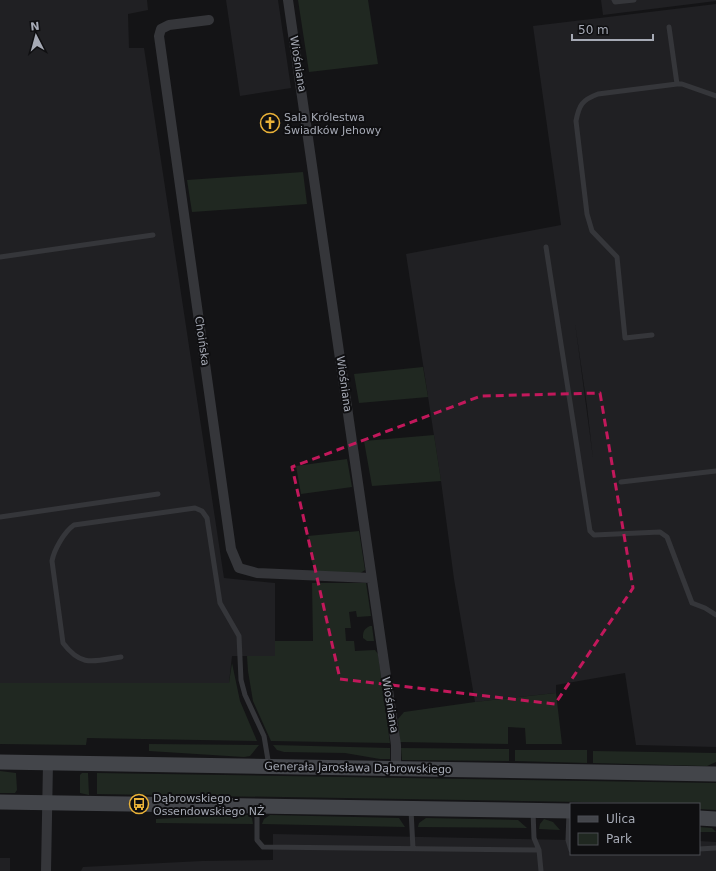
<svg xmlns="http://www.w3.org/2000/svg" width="716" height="871" viewBox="0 0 716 871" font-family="'DejaVu Sans',sans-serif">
<rect width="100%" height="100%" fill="#141416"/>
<!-- built -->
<path fill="#202023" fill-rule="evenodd" d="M0,0H147L148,10L128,14L129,48H144L224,578L275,583V656H232L229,683H0Z
M226,0H278L291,88L240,96Z
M601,0H716V1L603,15Z
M716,4V747L636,745L625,673L556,685V693L475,702L454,579L441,481L406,254L561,225L533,26ZM575,323L587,406L593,458Z
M273,834L571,840V854H699V841L716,842V871H81L83,867L202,861L273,860Z
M0,858H10V871H0Z"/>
<!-- green -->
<path fill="#202821" d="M298,0H368L378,64L309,72Z
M303,172L307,204L192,212L187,180Z
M423,367L428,397L359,403L354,374Z
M434,435L441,481L372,486L364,441Z
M347,459L352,487L301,494L296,466Z
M359,531L365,570L359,574L316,571L312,562L308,536Z
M312,583H366L371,616L357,617L356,611L349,612L351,628H345L346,641H354L355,651L375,650L378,654L390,743L271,741L253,701L248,671L247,656H275V641H313Z
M370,626H372L374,641H367L363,638C363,631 364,629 370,626Z
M232,663L240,701L257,741L87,738L86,745L0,744V683H229Z
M556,693L562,744H526L525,728L508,727V744L400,742L398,719L404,712L475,702Z
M149,744L259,745L250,756L244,757L149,751Z
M273,745L390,748V759H380L345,753L284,752L277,750Z
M401,748L509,749V761L402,760Z
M515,750H587V763L515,761Z
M593,751L716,753V762L707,766L593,763Z
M0,771L16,773L17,790L15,793H0Z
M82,773H88L89,795L80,793V775Z
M97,773L716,783V810L699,809V804L97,794Z
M232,815H248L252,818L253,824L156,823V819Z
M270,815L399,818L405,827L262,824L264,819Z
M426,818L518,820L527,828L418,827L419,823Z
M544,819L553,822L560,830L539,829L540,824Z
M699,827L712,828L716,832H699Z"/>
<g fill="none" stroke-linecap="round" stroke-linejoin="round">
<!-- service -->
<path stroke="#35363a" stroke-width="5" d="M614,0L615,2L634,0
M669,27L677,84
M546,247L590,531L594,535L660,532L667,537L692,603L705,608L716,615
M0,257L153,235
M652,335L625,338L617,257L592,231L587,214L576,121C579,105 582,100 598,94L677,84H682L716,96
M621,482L716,471
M0,517L158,494
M121,657C94,661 82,668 63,643L52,561C54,550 64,532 74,525L195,508L202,511L207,518L220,603L239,636L241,680L245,695L264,736L269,766
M257,808V840L263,847L539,850
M411,810L413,849
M533,811L534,838L539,850L541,871
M569,812L568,840L571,850
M699,849L716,848"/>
<!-- minor -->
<path stroke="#35363a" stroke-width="10" d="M288,0L396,745V769
M209,20L169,25L161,29L159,36L231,549L239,568L257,573L371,578
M46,871L48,763"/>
<!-- secondary -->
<path stroke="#43454a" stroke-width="15" d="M0,762L716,774
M0,802L571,811
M699,818L716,819"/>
</g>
<!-- marked area -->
<path fill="none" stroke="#c2185b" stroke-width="3" stroke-dasharray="8 5" stroke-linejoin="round" d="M600,393L633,588L555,704L340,679L292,467L481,396Z"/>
<!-- icons -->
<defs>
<symbol id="church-ring" viewBox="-11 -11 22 22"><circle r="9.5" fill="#0f0f11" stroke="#eab238" stroke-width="1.5"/><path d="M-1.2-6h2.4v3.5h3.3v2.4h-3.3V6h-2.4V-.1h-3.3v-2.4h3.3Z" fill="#eab238"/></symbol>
<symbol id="bus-ring" viewBox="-11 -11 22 22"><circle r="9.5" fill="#0f0f11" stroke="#eab238" stroke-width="1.5"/><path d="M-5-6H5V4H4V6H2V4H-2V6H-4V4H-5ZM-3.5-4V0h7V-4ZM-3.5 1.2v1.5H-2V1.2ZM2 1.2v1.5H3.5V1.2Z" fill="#eab238"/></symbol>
</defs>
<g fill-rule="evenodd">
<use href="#church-ring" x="259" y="112" width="22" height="22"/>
<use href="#bus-ring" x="128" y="793" width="22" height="22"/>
</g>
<g text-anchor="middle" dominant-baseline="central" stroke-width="4" stroke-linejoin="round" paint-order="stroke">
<!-- street labels -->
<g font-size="11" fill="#a6aab5" stroke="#0f0f11">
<text transform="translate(298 64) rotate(81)">Wiośniana</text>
<text transform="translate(202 341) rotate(82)">Choińska</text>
<text transform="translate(344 384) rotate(82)">Wiośniana</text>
<text transform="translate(390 705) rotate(81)">Wiośniana</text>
<text transform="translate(358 768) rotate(1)">Generała Jarosława Dąbrowskiego</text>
</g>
<!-- poi labels -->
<g font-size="11" fill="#a6aab5" stroke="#0f0f11" text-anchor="start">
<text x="284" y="117">Sala Królestwa<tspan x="284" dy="13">Świadków Jehowy</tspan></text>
<text x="153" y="798">Dąbrowskiego -<tspan x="153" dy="13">Ossendowskiego NŻ</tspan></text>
</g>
</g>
<!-- legend -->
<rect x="570" y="803" width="130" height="52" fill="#0f0f11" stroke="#4b4d53"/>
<rect x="578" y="816" width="20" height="6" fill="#43454a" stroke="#4b4d53"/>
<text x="606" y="823" font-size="12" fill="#a6aab5">Ulica</text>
<rect x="578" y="833" width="20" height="12" fill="#202821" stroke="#4b4d53"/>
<text x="606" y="843" font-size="12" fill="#a6aab5">Park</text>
<!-- north arrow -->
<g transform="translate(36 36) rotate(354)" stroke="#0f0f11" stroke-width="3" paint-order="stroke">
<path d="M0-3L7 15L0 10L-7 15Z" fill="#a6aab5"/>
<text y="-6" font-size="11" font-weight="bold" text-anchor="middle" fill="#a6aab5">N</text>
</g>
<!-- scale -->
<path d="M572 34v6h81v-6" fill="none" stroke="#a6aab5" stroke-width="2"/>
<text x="578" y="34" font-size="12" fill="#a6aab5" stroke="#0f0f11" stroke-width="3" paint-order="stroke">50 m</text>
</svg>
